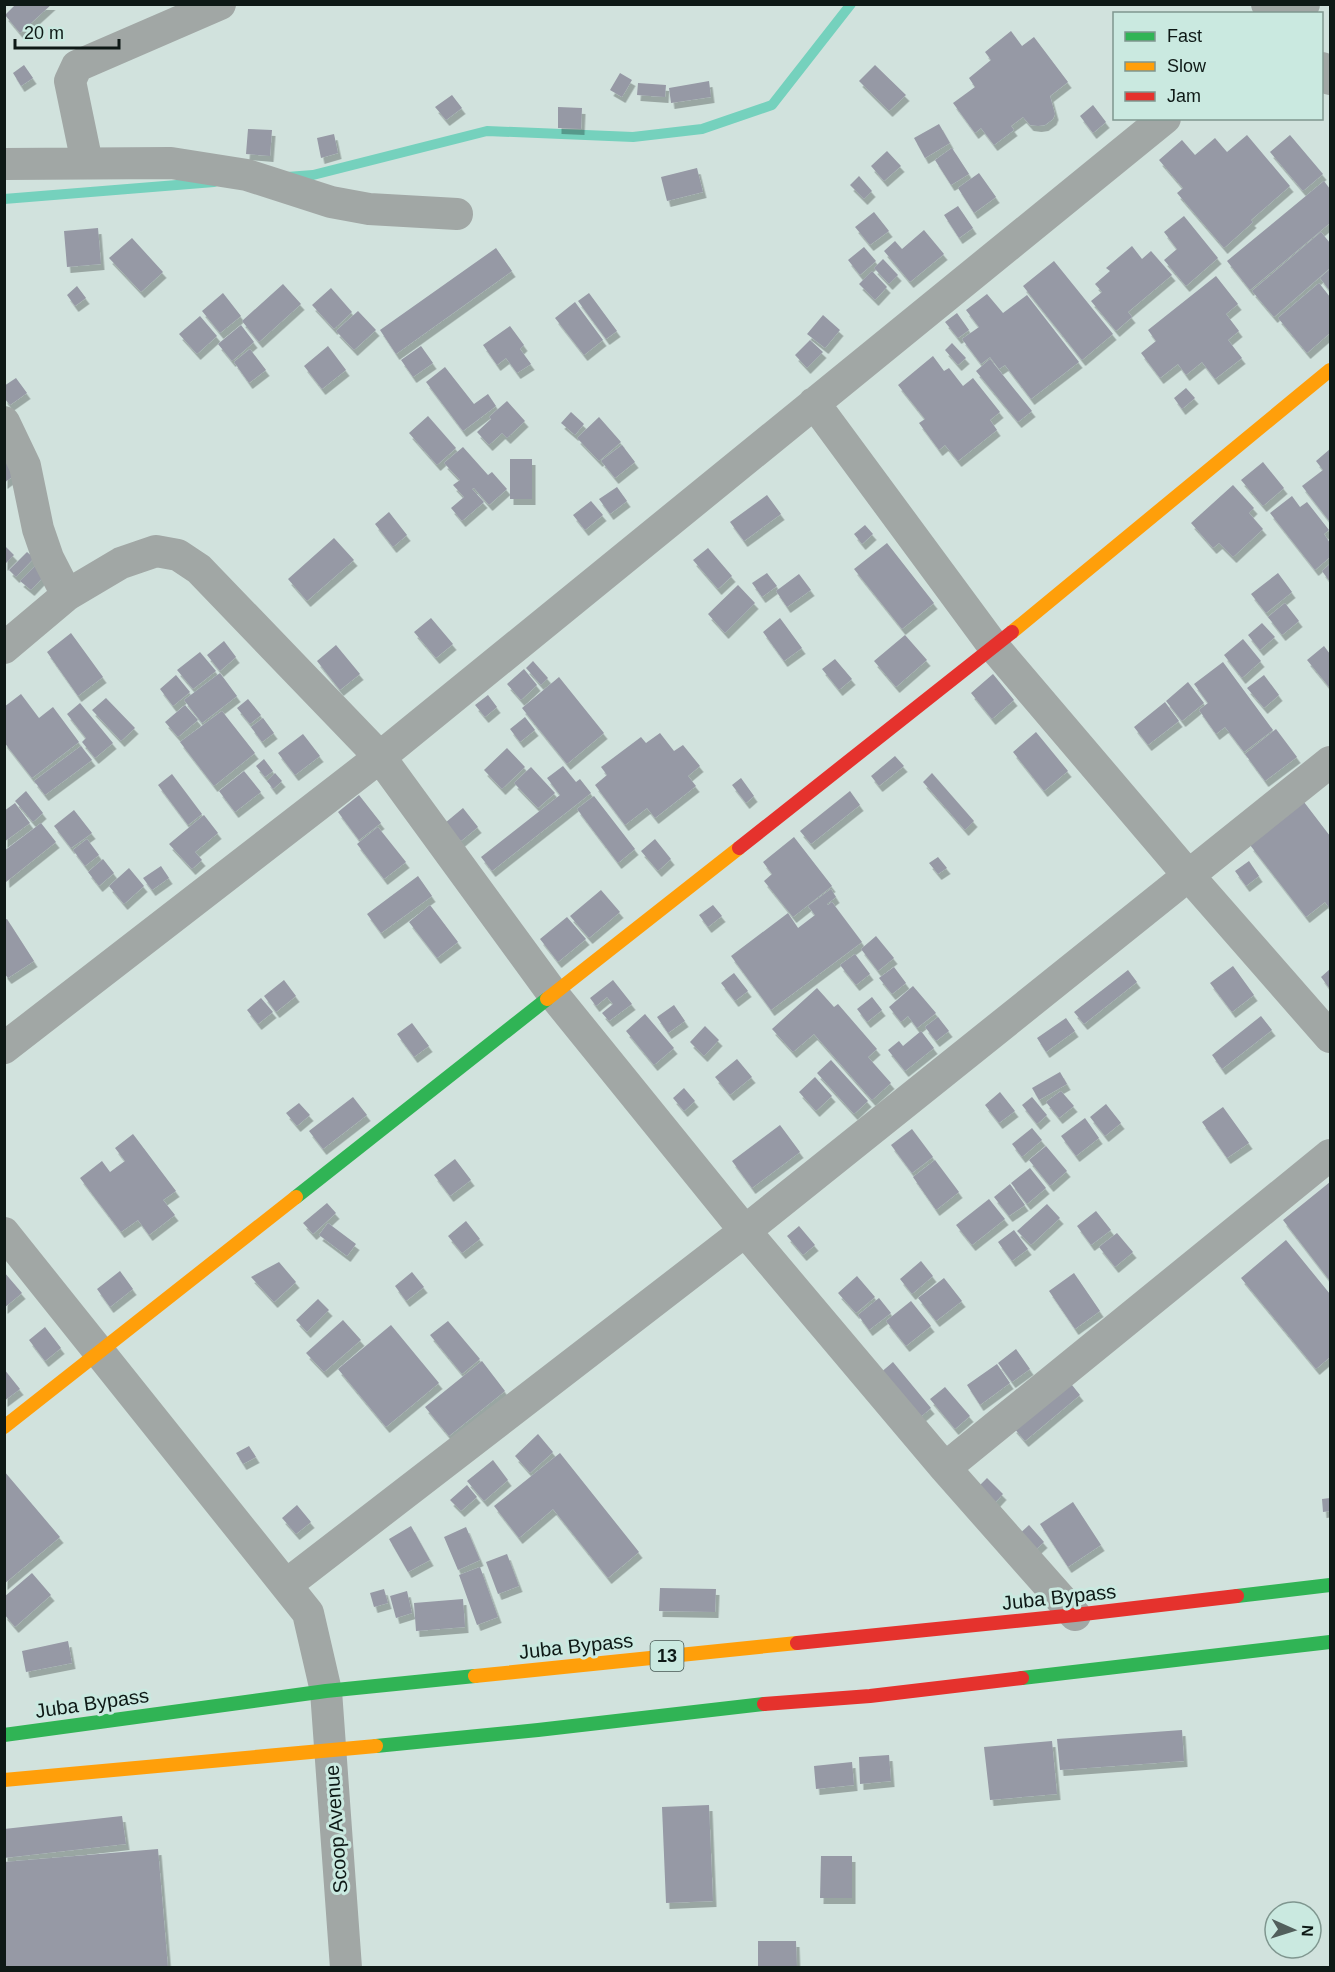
<svg xmlns="http://www.w3.org/2000/svg" width="1335" height="1972" viewBox="0 0 1335 1972" font-family="Helvetica,sans-serif">
<defs>
<filter id="shadow"><feDropShadow dx="3.5" dy="6" stdDeviation="0" flood-color="#0004"/></filter>
</defs>
<rect width="100%" height="100%" fill="#d1e2dd"/>
<g fill="none" stroke-linecap="round" stroke-linejoin="round">
<!-- stream -->
<path stroke="#75d1bd" stroke-width="10" d="M287,177L313,175L487,131L633,137L702,129L772,105L851,4
M4,199L214,182"/>
</g>
<!-- building -->
<path fill="#9699a5" filter="url(#shadow)" d="M16,4H52L20,33L5,15Z
M1011,31L1022,46L1034,37L1068,82L1050,96L1055,114L1053,119L1045,125L1038,126L1030,125L1023,117L1011,126L1014,130L994,145L981,128L975,133L953,103L975,87L969,78L991,60L985,52Z
M24,65L33,78L21,86L13,73Z
M875,65L906,95L889,111L859,81Z
M620,73L632,80L622,97L610,90Z
M709,81L711,97L671,103L669,88Z
M638,83L666,85L665,97L637,95Z
M452,95L462,108L446,120L435,107Z
M1093,105L1106,122L1093,133L1080,116Z
M558,107L582,108L581,129L558,128Z
M939,124L950,143L925,158L914,138Z
M248,129L272,130L270,156L246,154Z
M334,134L338,153L321,158L317,138Z
M1247,135L1290,186L1251,220L1253,222L1224,248L1177,193L1183,188L1159,160L1182,140L1195,155L1215,138L1227,152Z
M1290,135L1323,174L1303,191L1270,152Z
M952,148L969,174L951,185L935,160Z
M887,151L901,166L884,181L871,166Z
M697,168L703,192L667,201L661,177Z
M979,173L996,197L974,213L958,188Z
M859,176L872,191L864,199L850,185Z
M1324,181L1330,189L1329,207L1330,223L1250,290L1227,261Z
M958,206L973,228L959,238L944,215Z
M874,212L889,231L870,245L855,227Z
M1184,216L1218,258L1186,286L1164,260L1177,249L1164,232Z
M98,228L101,264L67,267L64,231Z
M924,230L944,254L910,282L884,251L895,241L902,249Z
M1321,232L1330,243V268L1274,317L1252,291Z
M132,238L163,272L141,292L109,258Z
M1132,246L1142,259L1151,251L1172,275L1128,312L1132,317L1116,331L1091,301L1102,292L1095,284L1110,271L1106,268Z
M864,247L876,261L860,275L848,260Z
M496,248L512,271L396,354L380,330Z
M883,259L898,275L889,284L874,268Z
M1054,261L1113,334L1082,360L1023,286Z
M1330,269V291L1320,278Z
M872,271L887,287L875,300L859,284Z
M1216,276L1238,304L1226,314L1239,331L1228,340L1242,358L1215,379L1202,362L1186,375L1178,364L1160,378L1141,353L1156,341L1148,330Z
M1319,283L1330,297V333L1307,353L1278,318Z
M283,284L301,304L259,342L242,321Z
M77,286L86,298L75,306L67,295Z
M331,288L352,312L334,329L312,305Z
M223,293L241,316L220,333L202,311Z
M589,293L617,331L606,339L578,301Z
M987,294L1003,313L1027,295L1079,362L1031,399L1005,365L999,369L990,357L981,364L962,339L979,327L966,310Z
M575,302L603,340L584,355L555,318Z
M358,311L376,330L354,350L336,331Z
M957,313L969,330L958,338L945,322Z
M823,315L840,330L825,348L807,334Z
M200,316L217,336L197,354L179,334Z
M241,325L254,342L232,361L218,344Z
M510,326L524,345L520,349L531,364L517,373L506,358L497,365L483,345Z
M810,340L823,352L807,368L795,355Z
M952,343L966,358L958,365L945,350Z
M328,346L346,370L322,389L304,366Z
M421,346L433,363L413,377L401,360Z
M250,349L266,370L249,383L234,362Z
M933,356L944,371L949,368L963,386L973,378L1000,412L990,420L997,430L958,461L945,445L939,450L919,423L925,419L898,385Z
M990,359L1032,411L1018,422L976,371Z
M445,367L474,404L488,394L496,406L463,431L426,382Z
M16,378L27,393L10,405L4,398V386Z
M1186,388L1195,398L1182,409L1174,398Z
M507,401L525,421L507,438L502,433L489,445L477,432L491,419L489,417Z
M571,412L584,424L575,435L561,423Z
M428,416L456,448L437,465L409,433Z
M599,417L621,442L599,461L577,438Z
M622,445L635,462L615,478L601,461Z
M463,447L488,475L492,472L507,489L489,505L474,488L472,489L484,502L462,521L451,508L464,497L453,485L460,480L444,463Z
M1330,449V522L1302,486L1323,470L1316,461Z
M4,455L20,471L4,483Z
M510,459H532V499H510Z
M1263,462L1284,488L1263,506L1241,480Z
M1233,485L1254,508L1249,513L1263,529L1233,557L1219,543L1213,548L1191,523Z
M617,487L627,501L610,514L599,499Z
M767,495L781,514L744,541L730,522Z
M1292,496L1300,507L1307,502L1329,530L1324,534L1330,543V557L1315,570L1270,513Z
M591,501L603,515L585,530L573,515Z
M389,512L407,535L393,547L375,524Z
M865,525L873,534L862,544L854,534Z
M334,538L354,560L307,601L288,579Z
M887,543L934,603L902,629L854,569Z
M4,545L14,555L4,565Z
M708,548L732,576L718,589L693,560Z
M27,552L34,558L16,577L9,570Z
M38,563L47,573L31,590L20,581Z
M1330,564V582L1322,571Z
M767,573L777,586L762,597L752,583Z
M1278,573L1292,592L1266,613L1251,594Z
M799,574L811,590L787,607L776,591Z
M738,585L755,603L725,633L708,614Z
M1285,603L1299,621L1282,635L1268,617Z
M431,618L453,644L436,658L414,632Z
M780,618L802,648L784,661L763,632Z
M1262,623L1275,637L1260,650L1248,635Z
M71,633L103,677L78,696L47,652Z
M905,635L927,660L896,687L874,661Z
M1243,639L1261,661L1242,678L1224,655Z
M224,641L236,657L220,671L207,655Z
M336,645L360,674L340,690L317,661Z
M1324,646L1330,654V688L1307,660Z
M200,652L216,671L193,689L177,670Z
M835,659L852,679L839,690L822,669Z
M533,661L548,678L541,685L526,668Z
M1223,662L1273,730L1244,752L1225,727L1216,734L1199,710L1208,703L1194,684Z
M524,669L537,685L521,700L507,684Z
M220,673L237,696L202,723L184,700Z
M993,674L1014,700L992,719L971,693Z
M176,675L190,692L173,706L160,689Z
M1264,675L1279,695L1264,708L1247,688Z
M559,677L604,733L567,764L522,708Z
M1188,682L1204,703L1182,721L1166,701Z
M21,694L39,718L53,707L79,742L32,778L4,742V707Z
M488,695L497,707L485,717L475,705Z
M106,698L135,728L121,741L92,710Z
M248,699L261,715L250,724L237,708Z
M1165,702L1179,721L1148,745L1134,727Z
M80,703L113,743L95,758L82,742L86,738L67,714Z
M185,705L198,720L178,737L165,722Z
M222,711L255,753L214,786L180,742Z
M525,717L535,730L520,742L510,729Z
M263,718L274,733L262,742L251,727Z
M1276,729L1297,757L1265,781L1245,754Z
M1036,732L1068,771L1044,791L1013,752Z
M660,733L674,751L683,745L700,766L688,776L696,786L655,818L647,808L625,825L595,785L607,775L601,767L641,737L646,743Z
M303,734L320,756L295,775L278,753Z
M81,746L92,760L45,795L34,781Z
M507,748L525,767L502,789L484,770Z
M895,756L904,766L879,786L871,776Z
M264,759L273,771L265,777L256,766Z
M563,766L576,782L580,779L591,793L492,871L481,857L560,795L547,778Z
M531,767L555,793L538,808L514,783Z
M244,771L261,792L235,812L219,791Z
M275,773L282,781L273,789L267,781Z
M932,773L974,821L965,830L923,782Z
M172,774L202,814L188,825L158,785Z
M741,778L754,796L746,803L732,785Z
M26,791L43,813L33,822L15,801Z
M850,791L860,805L811,844L800,831Z
M359,795L381,823L359,840L338,812Z
M594,796L635,849L618,863L577,809Z
M1304,802L1330,836V909L1325,902L1306,917L1250,845Z
M15,803L30,823L4,842V811Z
M463,808L478,827L461,841L445,823Z
M74,810L92,833L71,848L54,826Z
M204,815L218,833L195,852L202,860L192,869L169,844Z
M41,823L56,842L6,882L4,851Z
M378,827L406,862L384,879L357,844Z
M794,837L832,886L793,917L764,881L772,874L763,862Z
M87,839L99,855L85,866L73,850Z
M655,839L671,859L658,871L641,851Z
M938,857L947,868L938,874L929,863Z
M103,859L114,873L99,886L88,872Z
M1249,861L1259,876L1246,886L1235,871Z
M161,866L169,878L152,890L143,878Z
M129,868L144,886L124,904L109,886Z
M418,876L432,896L381,933L367,914Z
M831,889L836,897L827,904L828,905L832,902L862,942L771,1010L731,956L788,913L798,928L815,915L808,906Z
M601,890L620,912L589,938L570,916Z
M430,905L458,942L437,958L409,922Z
M713,905L722,916L708,927L699,915Z
M567,917L586,939L558,962L540,939Z
M7,919L34,961L8,978L4,973V920Z
M876,936L894,958L878,971L861,949Z
M855,954L870,974L856,985L840,965Z
M1233,966L1254,995L1232,1012L1210,983Z
M894,967L906,983L892,994L879,978Z
M1330,969V989L1321,977Z
M1128,970L1137,982L1084,1024L1074,1012Z
M734,973L748,991L735,1001L721,983Z
M284,980L296,996L276,1012L264,996Z
M613,980L632,1004L609,1021L602,1013L613,1004L607,997L596,1006L590,998Z
M913,986L936,1013L917,1028L908,1016L901,1022L889,1007Z
M817,988L834,1007L838,1004L877,1049L868,1057L891,1083L872,1100L814,1034L793,1052L772,1029Z
M872,997L882,1010L867,1022L857,1009Z
M261,998L273,1012L258,1024L247,1010Z
M674,1005L685,1021L668,1033L657,1017Z
M645,1014L674,1048L654,1065L626,1031Z
M1261,1016L1272,1030L1222,1069L1212,1055Z
M938,1017L949,1031L936,1041L925,1027Z
M1066,1018L1075,1031L1046,1052L1037,1038Z
M412,1023L429,1046L414,1057L397,1034Z
M705,1026L719,1040L704,1056L690,1042Z
M921,1031L934,1048L905,1071L888,1050L899,1041L903,1046Z
M737,1059L752,1077L730,1095L715,1077Z
M831,1060L868,1101L854,1114L817,1073Z
M1060,1072L1067,1084L1039,1100L1032,1088Z
M815,1077L832,1096L816,1111L799,1092Z
M684,1088L695,1101L684,1111L673,1098Z
M1061,1091L1074,1106L1059,1118L1046,1102Z
M1000,1092L1015,1111L999,1123L985,1105Z
M353,1097L367,1115L323,1149L309,1131Z
M1032,1097L1047,1115L1037,1124L1022,1105Z
M299,1103L310,1115L297,1126L286,1113Z
M1106,1104L1121,1123L1105,1136L1090,1117Z
M1223,1107L1249,1143L1227,1158L1202,1122Z
M1085,1118L1099,1138L1076,1156L1061,1136Z
M780,1125L800,1152L752,1188L732,1161Z
M1032,1128L1042,1140L1022,1157L1012,1144Z
M912,1129L933,1157L912,1173L891,1145Z
M133,1134L176,1191L163,1200L175,1215L149,1235L138,1220L121,1232L80,1178L102,1161L110,1172L125,1161L115,1148Z
M1046,1146L1067,1171L1050,1186L1029,1160Z
M455,1159L471,1180L450,1196L434,1175Z
M935,1160L959,1192L936,1210L913,1177Z
M1030,1168L1046,1188L1027,1204L1011,1183Z
M1330,1182V1281L1283,1220Z
M1010,1184L1025,1205L1009,1216L994,1197Z
M989,1199L1005,1219L972,1245L956,1225Z
M327,1203L336,1213L313,1234L303,1223Z
M1047,1204L1060,1218L1031,1245L1017,1231Z
M1096,1211L1111,1230L1091,1245L1077,1226Z
M466,1221L480,1239L462,1253L448,1236Z
M328,1223L356,1244L347,1256L319,1235Z
M799,1226L815,1245L803,1255L787,1236Z
M1014,1230L1028,1249L1012,1261L998,1242Z
M1117,1233L1133,1252L1115,1267L1099,1247Z
M1286,1240L1330,1294V1357L1316,1369L1241,1278Z
M921,1261L933,1276L912,1294L900,1279Z
M279,1262L296,1282L274,1302L251,1277Z
M120,1271L133,1289L110,1307L97,1289Z
M4,1272L22,1293L4,1308Z
M412,1272L424,1287L406,1301L395,1286Z
M1074,1273L1100,1311L1075,1329L1049,1291Z
M857,1276L875,1297L856,1313L838,1293Z
M944,1278L962,1301L936,1321L918,1298Z
M879,1298L891,1313L869,1330L858,1315Z
M318,1299L329,1310L307,1332L296,1320Z
M911,1301L931,1326L906,1346L886,1321Z
M343,1320L361,1340L324,1372L306,1353Z
M448,1321L480,1359L462,1374L430,1335Z
M391,1325L439,1383L386,1427L338,1369Z
M45,1327L61,1348L45,1361L29,1340Z
M1016,1349L1030,1369L1012,1382L998,1363Z
M482,1361L505,1391L449,1436L425,1407Z
M893,1362L931,1408L917,1420L879,1374Z
M997,1364L1010,1383L980,1405L967,1385Z
M4,1369L20,1389L4,1401Z
M1068,1380L1080,1395L1025,1441L1013,1427Z
M945,1387L970,1416L955,1429L930,1399Z
M538,1434L553,1452L530,1473L515,1456Z
M249,1446L256,1457L243,1464L236,1453Z
M560,1453L639,1552L608,1578L553,1509L519,1538L494,1506Z
M493,1460L508,1480L484,1501L467,1481Z
M4,1471L60,1537L4,1584Z
M987,1478L1003,1494L991,1507L974,1491Z
M467,1485L477,1497L461,1511L450,1500Z
M1330,1498V1511L1323,1512L1322,1499Z
M1073,1502L1101,1545L1068,1567L1040,1524Z
M297,1505L311,1522L296,1534L282,1518Z
M1029,1525L1044,1542L1030,1555L1015,1538Z
M411,1526L430,1560L408,1572L389,1539Z
M466,1527L480,1560L458,1570L444,1537Z
M507,1554L519,1586L498,1594L486,1562Z
M480,1567L498,1617L477,1625L459,1575Z
M32,1573L51,1595L15,1627L4,1614V1597Z
M660,1588L716,1589L715,1612L659,1611Z
M384,1589L388,1603L374,1607L370,1593Z
M407,1591L412,1613L396,1618L390,1596Z
M463,1599L465,1627L416,1631L414,1603Z
M68,1641L72,1663L26,1672L22,1651Z
M1182,1730L1184,1761L1060,1770L1057,1739Z
M1052,1741L1057,1794L990,1800L984,1747Z
M889,1755L891,1781L860,1784L859,1757Z
M852,1762L854,1785L816,1789L814,1766Z
M709,1805L713,1901L666,1903L662,1807Z
M122,1816L126,1844L4,1858V1829Z
M158,1849L168,1968H4V1862Z
M821,1856H852V1898H820Z
M758,1941H796L797,1968H758Z"/>
<g fill="none" stroke-linecap="round" stroke-linejoin="round">
<!-- street -->
<path stroke="#a1a7a5" stroke-width="32" d="M1267,4L1276,14
M1293,14L1304,4
M1322,68L1330,79
M87,163L70,81L77,66L220,4
M4,164L171,163L247,175L331,202L369,209L457,214
M814,403L994,647L1189,876L1330,1037
M4,422L25,466L38,529L48,558L67,595
M4,648L67,595L121,563L156,551L178,555L199,569L380,757L553,994L745,1231L945,1468L1075,1615
M4,1048L380,757L1165,118
M4,1233L308,1613L326,1691L346,1968
M945,1468L1330,1155
M286,1585L745,1231L1330,762"/>
<!-- fast -->
<path stroke="#30b455" stroke-width="14" d="M296,1197L547,999
M1237,1596L1330,1585
M1022,1678L1330,1642
M4,1735L326,1691L475,1676
M376,1746L538,1730L764,1704"/>
<!-- slow -->
<path stroke="#ff9f0a" stroke-width="14" d="M1012,632L1330,370
M547,999L739,848
M4,1427L296,1197
M475,1676L797,1643
M4,1780L376,1746"/>
<!-- jam -->
<path stroke="#e5322d" stroke-width="14" d="M739,848L1012,632
M797,1643L1075,1615L1237,1596
M764,1704L870,1696L1022,1678"/>
</g>
<g text-anchor="middle" dominant-baseline="central" stroke-width="6" stroke-linejoin="round" paint-order="stroke">
<!-- shield labels -->
<rect fill="#cae9e0" stroke="#465753" stroke-width="1.5" x="650.5" y="1641" width="33" height="30" rx="4.5"/>
<g font-size="18" font-weight="bold" fill="#0e1916">
<text x="667" y="1656">13</text>
</g>
<!-- street labels -->
<g font-size="20" fill="#0e1916" stroke="#cae9e0">
<text transform="translate(1059 1597) rotate(-6)">Juba Bypass</text>
<text transform="translate(576 1646) rotate(-6)">Juba Bypass</text>
<text transform="translate(92 1703) rotate(-8)">Juba Bypass</text>
<text transform="translate(336 1829) rotate(-94)">Scoop Avenue</text>
</g>
</g>
<!-- border -->
<rect width="1335" height="1972" fill="none" stroke="#0e1916" stroke-width="12"/>
<!-- legend -->
<rect x="1113" y="12" width="210" height="108" fill="#cae9e0" stroke="#7f968f" stroke-width="1.5"/>
<rect x="1125" y="32" width="30" height="9" fill="#30b455" stroke="#7f968f" stroke-width="1.5"/>
<text x="1167" y="42" font-size="18" fill="#0e1916">Fast</text>
<rect x="1125" y="62" width="30" height="9" fill="#ff9f0a" stroke="#7f968f" stroke-width="1.5"/>
<text x="1167" y="72" font-size="18" fill="#0e1916">Slow</text>
<rect x="1125" y="92" width="30" height="9" fill="#e5322d" stroke="#7f968f" stroke-width="1.5"/>
<text x="1167" y="102" font-size="18" fill="#0e1916">Jam</text>
<!-- north arrow -->
<g transform="translate(1293 1930) rotate(93)"><circle r="28" fill="#cae9e0" stroke="#7f968f" stroke-width="1.5"/>
<path d="M0-4.5L10 22L0 15L-10 22Z" fill="#525f5c"/>
<text y="-9" font-size="16" font-weight="bold" text-anchor="middle" fill="#0e1916">N</text>
</g>
<!-- scale -->
<path d="M15 39v9h104v-9" fill="none" stroke="#0e1916" stroke-width="3"/>
<text x="24" y="39" font-size="18" fill="#0e1916" stroke="#cae9e0" stroke-width="4.5" paint-order="stroke">20 m</text>
</svg>
